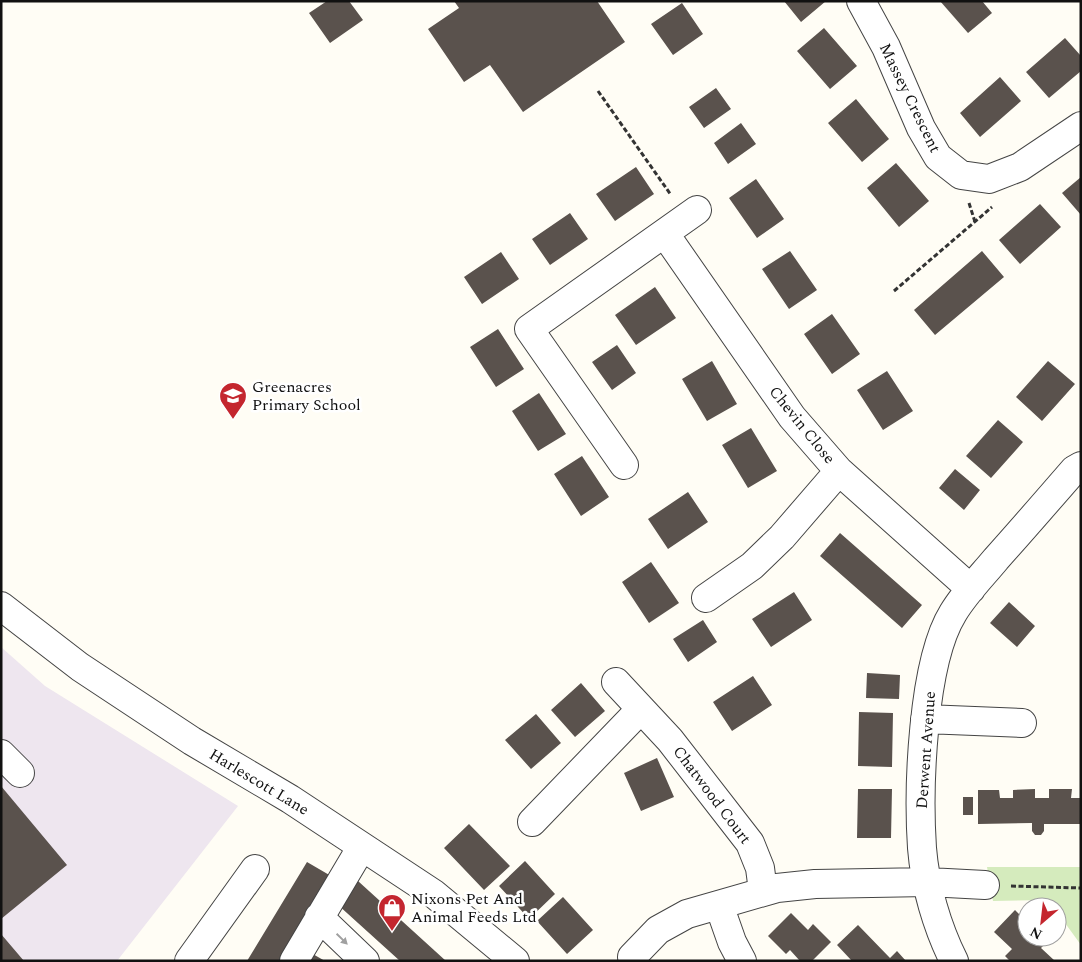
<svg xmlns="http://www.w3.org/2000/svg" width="1082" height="962" viewBox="0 0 1082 962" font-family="Spectral,serif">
<rect width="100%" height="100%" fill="#fffdf5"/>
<!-- industrial -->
<path fill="#eee6ef" d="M1,647L45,686L238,806L117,961H1Z"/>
<!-- green -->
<path fill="#d5ebbd" d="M987,867H1081V945L1057,912V907H1054L1049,900L993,901Z"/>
<!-- building -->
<path fill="#5a524d" d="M327,1H349L363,20L330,43L309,13Z
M454,1H597L625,42L523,112L490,65L464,82L428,29L459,8Z
M784,1H826L801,22Z
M940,1H982L992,13L968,33Z
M682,3L703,34L673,55L651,24Z
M824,28L857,66L830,89L797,51Z
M1065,38L1081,56V71L1049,98L1026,72Z
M1000,77L1021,101L980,137L960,113Z
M716,88L731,109L704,128L689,107Z
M856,99L889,139L862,162L828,123Z
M741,123L756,144L728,164L714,143Z
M896,163L929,201L899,227L867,188Z
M636,167L654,194L615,221L596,194Z
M1081,177V215L1062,193Z
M756,179L784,219L757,238L729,198Z
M1040,204L1061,227L1020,264L999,240Z
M570,213L588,239L550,265L532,239Z
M790,251L817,290L789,309L762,269Z
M982,251L1004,277L935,335L914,310Z
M501,252L519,279L482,304L464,277Z
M655,287L676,318L636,345L615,315Z
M832,314L860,354L832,374L804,334Z
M498,329L524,369L496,387L470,347Z
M617,345L636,373L612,390L592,362Z
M712,361L737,404L707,421L682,379Z
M1048,361L1075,384L1042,421L1016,397Z
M887,371L913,411L883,430L857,390Z
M539,393L566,434L538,451L512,411Z
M998,420L1023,442L991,478L966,456Z
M751,428L777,471L748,488L722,445Z
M582,456L609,497L581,516L554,474Z
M955,469L980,490L964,510L939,488Z
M688,492L708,522L668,549L648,519Z
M840,533L922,605L902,628L820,556Z
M651,562L679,603L649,623L622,582Z
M794,592L812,620L771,647L752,619Z
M1009,602L1035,626L1017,647L990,623Z
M703,620L717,642L688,662L673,639Z
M867,673L900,675L899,699L866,698Z
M753,676L772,705L732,731L713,702Z
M581,683L605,711L575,737L551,710Z
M859,712L893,713L892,767L858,766Z
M536,714L561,743L531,769L505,740Z
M657,758L674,797L641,811L624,773Z
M1,786L67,865L1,919Z
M858,789H892L891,838H857Z
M1035,789V798H1049V789H1072L1071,798H1081V824H1044V831L1041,835H1035L1032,831V823L978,824V790H999L1000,798H1013V790Z
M963,797H973V815H963Z
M469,824L510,866L484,890L444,848Z
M525,861L555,894L529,919L499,886Z
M307,862L331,876L280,961H247Z
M358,881L446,961H400L337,904Z
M563,897L593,930L567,954L537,921Z
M1015,910L1027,922V937H1038L1045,944L1041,948L1055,961H1010L1005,956L1012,949L994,932Z
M791,913L808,930L813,924L831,942L812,961H800L790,950L786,954L768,936Z
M858,925L890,958L897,951L906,961H852L837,945Z
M1,934L24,961H1Z
M311,953L325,961H306Z"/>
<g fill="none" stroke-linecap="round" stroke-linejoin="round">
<defs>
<path id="minor" d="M861,1L886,47L921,128L938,157L961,175L989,179L1020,167L1081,126
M665,234L792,417L839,471L971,589
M624,465L529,329L697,210
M706,598L752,566L782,537L839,471
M1,606L80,667L192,741L290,799L434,894L515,961
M616,682L670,740L750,843L760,868L763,891
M925,719L1022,723
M1,754L20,773
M532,822L641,709
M719,905L732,942L742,961
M319,917L365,961
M632,957L658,930L687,914L777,888L815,884L928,882L985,885
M189,961L255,869
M294,961L361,848
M954,961C937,927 925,886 922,848C918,789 922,663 953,613C965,593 982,576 996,559C1022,530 1048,500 1074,470L1081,466"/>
</defs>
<!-- minor casing -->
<use href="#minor" stroke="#444" stroke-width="30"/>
<!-- path -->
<path stroke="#333" stroke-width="3" stroke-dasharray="5 2.5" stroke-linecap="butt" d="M598,91L671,195
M969,203L975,222
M894,291L992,207
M1011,886L1081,888"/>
<!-- minor -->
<use href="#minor" stroke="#fff" stroke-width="28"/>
</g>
<!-- one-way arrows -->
<defs><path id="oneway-solid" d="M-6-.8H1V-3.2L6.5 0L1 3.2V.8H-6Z" transform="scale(1.25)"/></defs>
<use fill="#a0a0a0" href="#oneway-solid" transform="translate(342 939) rotate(44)"/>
<!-- icons -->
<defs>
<symbol id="school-pin" viewBox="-11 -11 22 30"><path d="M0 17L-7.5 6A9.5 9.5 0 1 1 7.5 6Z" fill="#c4262e" stroke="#fff"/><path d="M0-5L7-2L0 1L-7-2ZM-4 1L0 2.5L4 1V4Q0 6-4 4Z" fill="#fff"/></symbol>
<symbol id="shop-pin" viewBox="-11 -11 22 30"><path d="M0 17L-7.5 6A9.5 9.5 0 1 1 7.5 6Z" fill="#c4262e" stroke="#fff"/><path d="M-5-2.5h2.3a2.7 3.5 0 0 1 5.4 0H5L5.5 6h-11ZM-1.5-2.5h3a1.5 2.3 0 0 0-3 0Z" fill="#fff"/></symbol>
</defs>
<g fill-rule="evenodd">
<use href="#school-pin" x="217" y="380" width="32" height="43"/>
<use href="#shop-pin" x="376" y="892" width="32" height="43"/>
</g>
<g text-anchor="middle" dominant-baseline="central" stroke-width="5" stroke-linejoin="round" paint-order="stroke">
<!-- street labels -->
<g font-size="16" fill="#111" stroke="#fff">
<text transform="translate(910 98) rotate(64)">Massey Crescent</text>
<text transform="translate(802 425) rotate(51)">Chevin Close</text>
<text transform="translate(926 750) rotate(-86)">Derwent Avenue</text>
<text transform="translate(259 782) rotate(31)">Harlescott Lane</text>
<text transform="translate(712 795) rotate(53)">Chatwood Court</text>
</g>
<!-- poi labels -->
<g font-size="16" fill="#111" stroke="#fff" text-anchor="start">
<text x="252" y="387">Greenacres<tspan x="252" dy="18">Primary School</tspan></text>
<text x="411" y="899">Nixons Pet And<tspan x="411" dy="18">Animal Feeds Ltd</tspan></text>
</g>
</g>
<!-- border -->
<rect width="1082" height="962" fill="none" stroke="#111111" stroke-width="5"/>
<!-- north arrow -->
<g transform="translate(1042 922) rotate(208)"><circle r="24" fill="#ffffff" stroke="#a0a0a0"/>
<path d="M0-4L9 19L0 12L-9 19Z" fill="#c4262e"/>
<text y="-8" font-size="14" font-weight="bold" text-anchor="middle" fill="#111111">N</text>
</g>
</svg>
